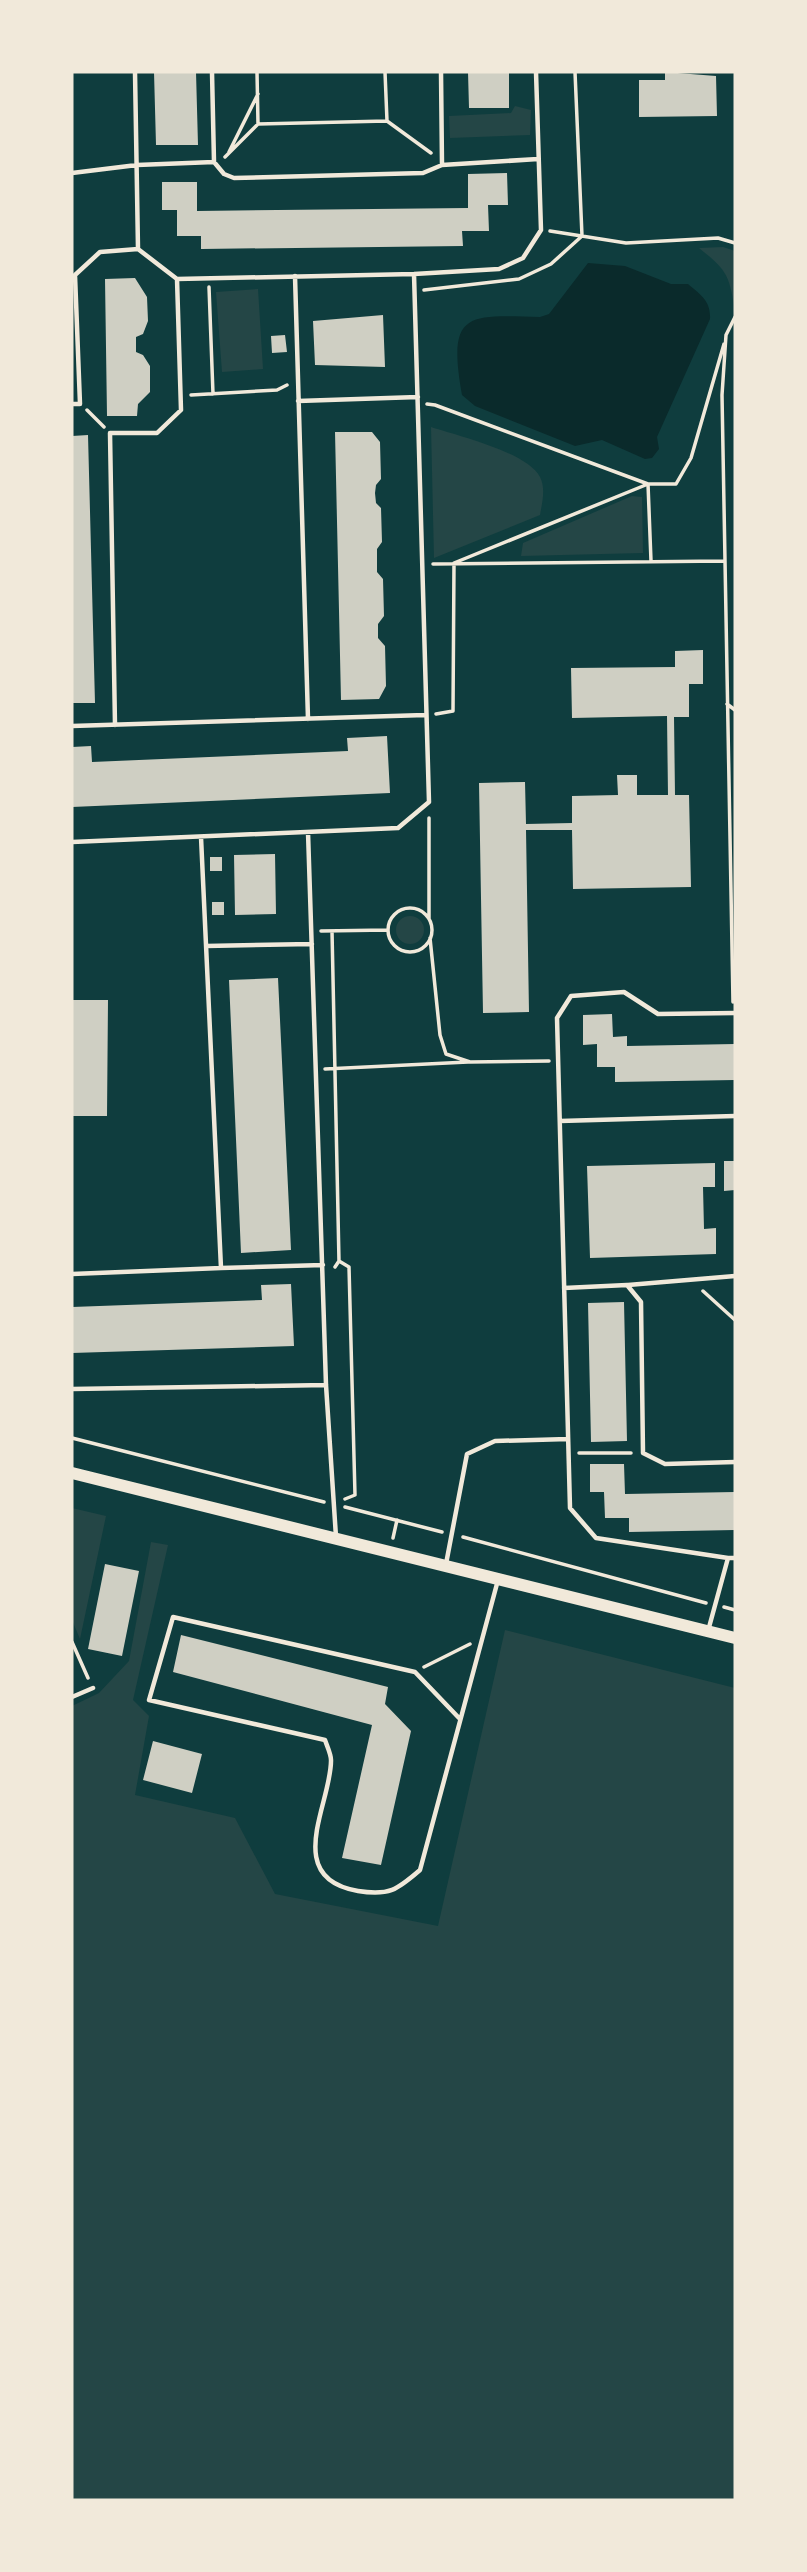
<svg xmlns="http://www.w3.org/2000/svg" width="807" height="2572" viewBox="0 0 807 2572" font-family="'PT Sans Narrow',sans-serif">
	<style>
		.green { fill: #244646 }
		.water { fill: #0a2a2b }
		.building { fill: #cfcfc3 }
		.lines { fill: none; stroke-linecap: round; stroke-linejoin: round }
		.path { stroke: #f1e9da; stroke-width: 3.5 }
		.service { stroke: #f1e9da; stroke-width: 4.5 }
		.tertiary { stroke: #f1e9da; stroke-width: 12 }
	</style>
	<rect width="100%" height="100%" fill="#0f3d3e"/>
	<path class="green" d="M 515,106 L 531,110 L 530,135 L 450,138 L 449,116 L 511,113 Z
		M 723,247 L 735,251 L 734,305 C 729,273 724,268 699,248 Z
		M 258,289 L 263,369 L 222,372 L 216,292 Z
		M 431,427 C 458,436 527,452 540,477 C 546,489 542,503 540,515 L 434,558 Z
		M 632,496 L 642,497 L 643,553 L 521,556 L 523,543 Z
		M396 930a14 14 0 1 1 28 0a14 14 0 1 1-28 0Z
		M 72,1508 L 106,1516 L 80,1639 L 72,1620 Z
		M 151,1542 L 168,1545 L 133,1700 L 149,1716 L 135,1795 L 235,1818 L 275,1894 L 438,1926 L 505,1630 L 735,1688 L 735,2500 L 72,2500 L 72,1706 L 99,1693 L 129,1661 Z"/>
	<path class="water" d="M 588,263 L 625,266 L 671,284 L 688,284 C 701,295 711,301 710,319 L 657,437 L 659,449 L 652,458 L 645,459 L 602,440 L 575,446 L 475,406 L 462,395 C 447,311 467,315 540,317 L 549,314 Z"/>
	<path class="building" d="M 154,72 L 196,72 L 198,145 L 156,145 Z
		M 468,72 L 509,72 L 509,108 L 469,108 Z
		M 665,72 L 716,76 L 717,116 L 639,117 L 639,80 L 665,80 Z
		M 507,173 L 508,205 L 488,205 L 489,231 L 462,231 L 463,246 L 201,249 L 201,236 L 177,236 L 177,210 L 162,210 L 162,182 L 197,182 L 197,211 L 468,208 L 468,174 Z
		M 135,278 L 147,297 L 148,321 L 143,334 L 136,337 L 136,352 L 143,355 L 150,366 L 150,392 L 138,404 L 137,416 L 107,416 L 105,279 Z
		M 383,315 L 385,367 L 315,365 L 313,321 Z
		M 285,335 L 287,352 L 272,353 L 271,336 Z
		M 335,432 L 372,432 L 380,442 L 381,479 L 376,485 L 375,493 L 376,503 L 381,508 L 382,542 L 377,549 L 377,572 L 383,579 L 384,616 L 378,624 L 378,638 L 385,646 L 386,686 L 379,699 L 341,700 Z
		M 88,435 L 95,703 L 72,703 L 72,436 Z
		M 703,650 L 703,684 L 689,684 L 689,717 L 674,717 L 675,795 L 689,795 L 691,887 L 573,889 L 572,830 L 526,830 L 529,1012 L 483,1013 L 479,783 L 525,782 L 526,824 L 572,823 L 572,796 L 618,795 L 617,775 L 637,775 L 637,795 L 668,795 L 667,716 L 572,718 L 571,668 L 675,667 L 675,651 Z
		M 387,736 L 390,793 L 72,807 L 72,747 L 91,746 L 92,762 L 348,751 L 347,738 Z
		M 275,854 L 276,914 L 235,915 L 234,855 Z
		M 210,857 L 222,857 L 222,871 L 210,871 Z
		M 212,902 L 224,902 L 224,915 L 212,915 Z
		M 278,978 L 291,1250 L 241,1253 L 229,980 Z
		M 73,1000 L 108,1000 L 107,1116 L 73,1116 Z
		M 612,1014 L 613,1037 L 627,1036 L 627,1046 L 735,1044 L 735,1080 L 615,1082 L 615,1067 L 597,1067 L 597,1044 L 583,1045 L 583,1015 Z
		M 724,1161 L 735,1161 L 735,1190 L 724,1191 Z
		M 715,1163 L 715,1187 L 703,1187 L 704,1229 L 716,1228 L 716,1254 L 590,1258 L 587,1166 Z
		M 291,1284 L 294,1346 L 72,1353 L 72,1307 L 262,1300 L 261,1285 Z
		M 624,1302 L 627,1441 L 591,1442 L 588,1303 Z
		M 590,1464 L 624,1464 L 625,1494 L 735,1492 L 735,1530 L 629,1532 L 629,1518 L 605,1518 L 604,1492 L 590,1492 Z
		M 105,1564 L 139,1571 L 122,1656 L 88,1649 Z
		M 181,1635 L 388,1687 L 385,1704 L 411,1731 L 381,1865 L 342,1858 L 372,1725 L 173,1672 Z
		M 153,1741 L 202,1754 L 192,1793 L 143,1780 Z"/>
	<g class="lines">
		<path class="path" d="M 257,72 L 258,124
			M 385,72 L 387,121
			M 575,72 L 582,236
			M 229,152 L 258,94
			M 225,157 L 258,124 L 387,121 L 431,153
			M 550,231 L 626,243 L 718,238 L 735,243
			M 209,287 L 213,394
			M 424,290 L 519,279 L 551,264 L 582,236
			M 191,395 L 277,390 L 287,385
			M 427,404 L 435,405 L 648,484 L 651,561
			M 87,410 L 104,427
			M 433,564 L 724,561
			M 727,704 L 735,710
			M 436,714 L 453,711 L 454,563 L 648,484 L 676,484 L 691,458 L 724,344
			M 429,818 L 429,919
			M388 930a22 22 0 1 1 44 0a22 22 0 1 1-44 0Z
			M 321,931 L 388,930
			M 332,931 L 339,1261 L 335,1267
			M 430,938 L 440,1035 L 446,1054 L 470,1062 L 549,1061
			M 733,1002 L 722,395 L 726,335 L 735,317
			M 325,1069 L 468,1062
			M 339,1261 L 349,1267 L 355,1495 L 345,1499
			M 703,1291 L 735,1320
			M 72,1438 L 324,1502
			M 579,1453 L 631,1453
			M 345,1507 L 442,1532
			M 463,1537 L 706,1603
			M 393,1538 L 397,1520
			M 724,1607 L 735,1610
			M 72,1642 L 88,1678
			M 424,1667 L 470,1644"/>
		<path class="service" d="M 135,72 L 138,249 L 177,279 L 414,274 L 499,269 L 523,258 L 541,230 L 536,72
			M 212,72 L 214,162
			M 441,72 L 442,165
			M 72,173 L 137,165 L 214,162 L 224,174 L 234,178 L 423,173 L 442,165 L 538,159
			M 295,276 L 308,719
			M 298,401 L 418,397
			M 72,404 L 80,404 L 75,275 L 100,252 L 138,249
			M 115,725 L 110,433 L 157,433 L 181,410 L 177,279
			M 72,726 L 425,715
			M 308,832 L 326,1385 L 336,1537
			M 72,842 L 398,828 L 429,802 L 414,274
			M 206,946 L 312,944
			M 560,1121 L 735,1116
			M 221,1268 L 323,1265
			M 72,1274 L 221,1268 L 201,837
			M 628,1285 L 735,1276
			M 564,1288 L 627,1285 L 641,1302 L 643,1453 L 665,1464 L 735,1462
			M 72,1389 L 326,1385
			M 728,1558 L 596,1538 L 570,1508 L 557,1018 L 571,996 L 624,992 L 658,1014 L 735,1013
			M 446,1564 L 467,1454 L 495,1441 L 568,1439
			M 708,1631 L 728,1558 L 735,1558
			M 72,1697 L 93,1688
			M 459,1718 L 415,1672 L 173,1617 L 149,1700 L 325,1740 C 327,1746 331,1754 331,1760 C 332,1802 281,1878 358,1891 C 389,1896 397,1890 420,1870 L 498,1580"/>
		<path class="tertiary" d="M 72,1473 L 735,1638"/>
	</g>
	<rect width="807" height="2572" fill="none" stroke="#f1e9da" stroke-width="147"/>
</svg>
